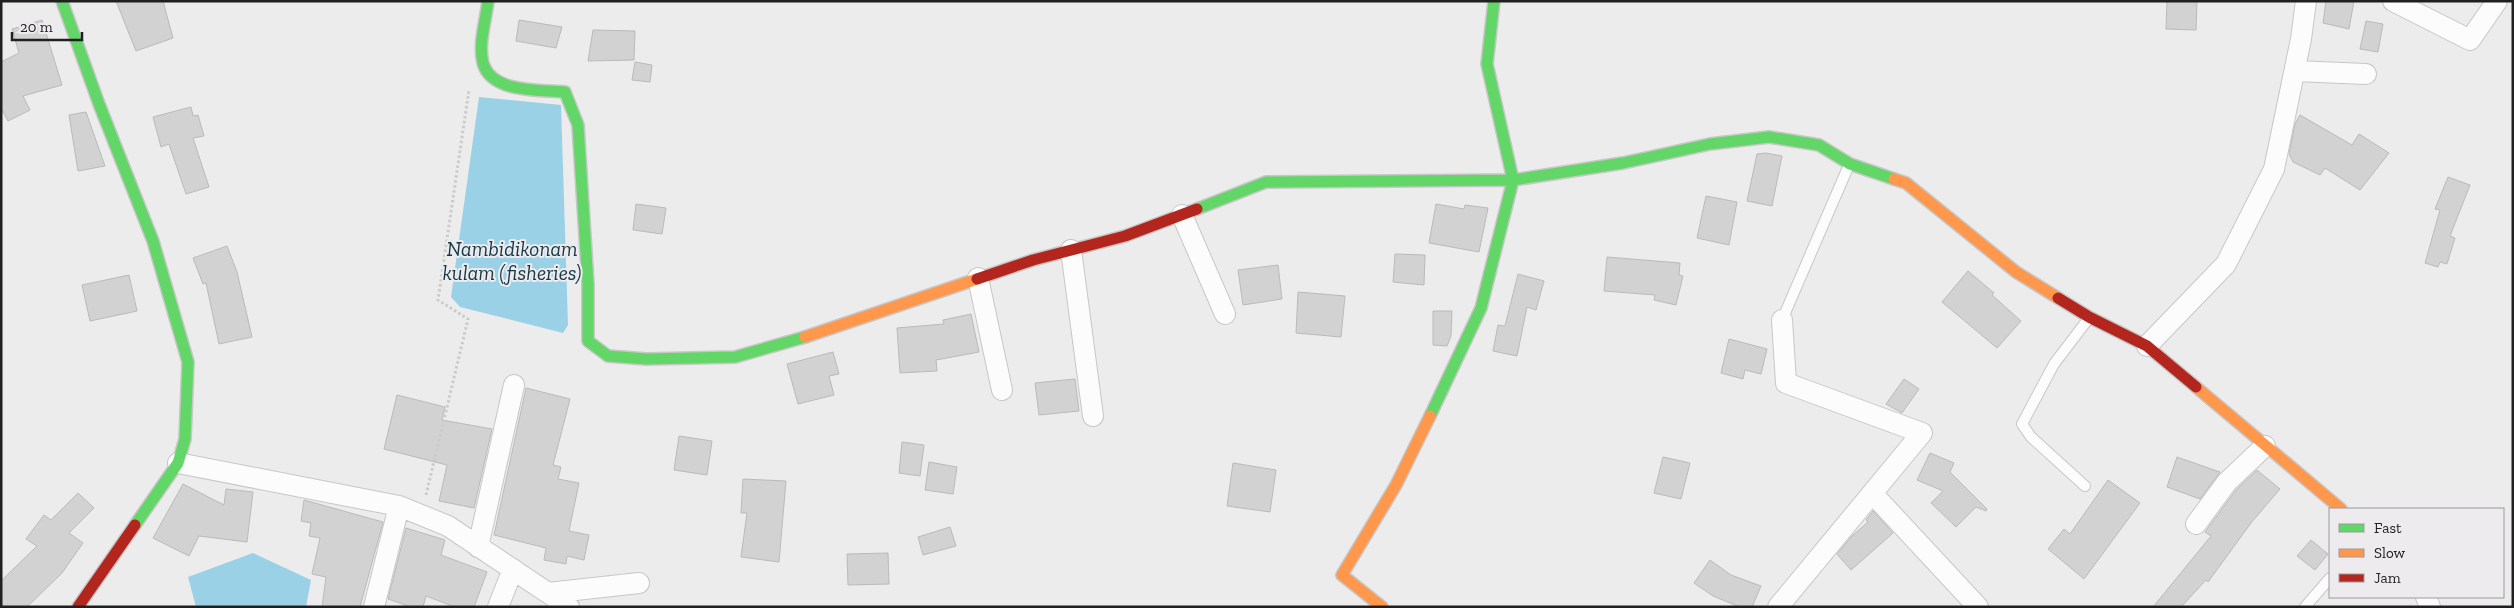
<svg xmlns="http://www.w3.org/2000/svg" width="2514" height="608" viewBox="0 0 2514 608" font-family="'Zilla Slab',serif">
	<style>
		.water { fill: #9ad1e7 }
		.building { fill: #d3d2d2; stroke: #bbbaba }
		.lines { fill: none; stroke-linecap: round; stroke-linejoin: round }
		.lane-casing { stroke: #c7c7c7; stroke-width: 12 }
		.street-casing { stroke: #c7c7c7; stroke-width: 22 }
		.fast-casing { stroke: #c7c7c7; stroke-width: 14 }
		.slow-casing { stroke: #c7c7c7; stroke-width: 14 }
		.jam-casing { stroke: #c7c7c7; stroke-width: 14 }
		.path { stroke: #cbcbcb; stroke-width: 3; stroke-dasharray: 2.5 2.5; stroke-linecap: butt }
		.lane { stroke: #fcfcfc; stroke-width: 10 }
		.street { stroke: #fcfcfc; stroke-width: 20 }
		.fast { stroke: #63d668; stroke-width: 11 }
		.slow { stroke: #ff974d; stroke-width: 11 }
		.jam { stroke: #b3261e; stroke-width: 11 }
		.labels { text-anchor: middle; stroke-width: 4; stroke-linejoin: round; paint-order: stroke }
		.water-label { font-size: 21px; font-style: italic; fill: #143846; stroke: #edebee }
	</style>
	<rect width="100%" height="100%" fill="#edeced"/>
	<path class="water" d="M 479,97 L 561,105 L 568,325 L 563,333 L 460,307 L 451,297 Z
		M 253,553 L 311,580 L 306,607 L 196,607 L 188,577 Z"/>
	<path class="building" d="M 116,1 L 163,1 L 173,38 L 136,51 Z
		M 2167,1 L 2197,1 L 2196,30 L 2166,29 Z
		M 2326,1 L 2354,1 L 2349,29 L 2323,23 Z
		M 42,20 L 62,85 L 23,96 L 30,110 L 8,121 L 1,108 L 1,62 L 19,53 L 12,29 Z
		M 519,20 L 562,27 L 556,48 L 516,41 Z
		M 2366,21 L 2383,24 L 2378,52 L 2360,49 Z
		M 593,30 L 635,31 L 634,60 L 588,61 Z
		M 635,62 L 652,65 L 650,82 L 632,80 Z
		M 191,107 L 193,116 L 198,115 L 204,136 L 193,138 L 209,187 L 186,194 L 169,144 L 161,147 L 153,117 Z
		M 86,112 L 105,166 L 78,171 L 69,115 Z
		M 2300,115 L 2352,145 L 2359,134 L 2389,153 L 2360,190 L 2325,168 L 2320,175 L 2293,162 L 2289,154 L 2295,124 Z
		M 1766,153 L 1782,156 L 1772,206 L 1747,201 L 1757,154 Z
		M 2448,177 L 2470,185 L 2450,236 L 2455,238 L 2447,264 L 2440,262 L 2438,267 L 2425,263 L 2440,210 L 2435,209 Z
		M 1706,196 L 1737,202 L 1729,245 L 1697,238 Z
		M 636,204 L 666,208 L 662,234 L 633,230 Z
		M 1436,204 L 1464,209 L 1465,205 L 1488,208 L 1479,252 L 1429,243 Z
		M 227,246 L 237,272 L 252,337 L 219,344 L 206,283 L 203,284 L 193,258 Z
		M 1395,254 L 1425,255 L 1424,285 L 1393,282 Z
		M 1607,257 L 1680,263 L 1679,275 L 1683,276 L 1676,305 L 1654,300 L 1655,295 L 1604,291 Z
		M 1278,265 L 1282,299 L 1243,305 L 1238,270 Z
		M 1968,271 L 1994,293 L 1992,295 L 2021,321 L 1997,348 L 1942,302 Z
		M 1518,274 L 1544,281 L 1536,310 L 1527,307 L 1517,356 L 1493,351 L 1498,325 L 1505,326 Z
		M 129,275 L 137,311 L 90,321 L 82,285 Z
		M 1298,292 L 1345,296 L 1341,337 L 1296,333 Z
		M 1433,311 L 1452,311 L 1451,336 L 1447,346 L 1433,345 Z
		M 971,314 L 979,352 L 936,360 L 937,371 L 900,373 L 897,328 L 944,324 L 943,320 Z
		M 1729,339 L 1767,349 L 1761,374 L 1745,370 L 1743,379 L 1721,373 Z
		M 833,352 L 839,374 L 829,376 L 834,395 L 798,404 L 787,364 Z
		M 1075,379 L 1079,411 L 1039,415 L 1035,383 Z
		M 1904,379 L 1919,389 L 1902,413 L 1886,404 Z
		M 526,388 L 570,399 L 553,465 L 561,467 L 558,479 L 579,483 L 569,531 L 589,535 L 584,560 L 567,556 L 566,564 L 544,560 L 546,548 L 494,535 Z
		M 397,395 L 445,407 L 442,420 L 492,429 L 474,508 L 439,501 L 447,465 L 384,449 Z
		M 679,436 L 712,441 L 707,475 L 674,470 Z
		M 902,442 L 924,445 L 920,476 L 899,473 Z
		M 1930,453 L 1954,463 L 1950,472 L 1987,509 L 1986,511 L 1976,507 L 1956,527 L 1931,503 L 1943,491 L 1917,480 Z
		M 1663,457 L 1690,463 L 1681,499 L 1654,493 Z
		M 2177,457 L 2220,472 L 2200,499 L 2167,487 Z
		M 929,462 L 957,467 L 953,494 L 925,490 Z
		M 1233,463 L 1276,470 L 1270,512 L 1227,506 Z
		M 2257,470 L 2280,489 L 2251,523 L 2208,582 L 2206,580 L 2181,607 L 2153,607 L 2211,536 L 2205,532 L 2236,490 Z
		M 743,479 L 786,481 L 779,562 L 741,557 L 747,513 L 741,513 Z
		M 2108,480 L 2140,503 L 2084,579 L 2048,549 L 2064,529 L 2070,534 Z
		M 183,484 L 224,505 L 226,489 L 253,492 L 247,542 L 199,536 L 189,556 L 153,538 Z
		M 78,493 L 94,508 L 69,533 L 83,543 L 62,573 L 27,607 L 1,607 L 1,581 L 37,546 L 26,539 L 44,515 L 51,520 Z
		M 304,500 L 383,522 L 360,607 L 322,607 L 326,577 L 312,574 L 320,538 L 309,536 L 311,523 L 301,521 Z
		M 1873,511 L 1893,533 L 1851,570 L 1837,554 L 1852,536 L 1868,522 L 1866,520 Z
		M 950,527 L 956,546 L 923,555 L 918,537 Z
		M 406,528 L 445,540 L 441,555 L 487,572 L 474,607 L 455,607 L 426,596 L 423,607 L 411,607 L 388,599 Z
		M 2311,540 L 2328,554 L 2315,570 L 2297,556 Z
		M 888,553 L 889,584 L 848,585 L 847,554 Z
		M 1710,560 L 1731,575 L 1761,586 L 1752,607 L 1740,607 L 1713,596 L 1694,583 Z"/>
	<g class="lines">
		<defs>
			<path id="lane" d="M 1782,320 L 1849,165
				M 2085,486 L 2031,437 L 2022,424 L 2054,364 L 2089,318
				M 2305,607 L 2330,578"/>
			<path id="street" d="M 2393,1 L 2470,40 L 2497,1
				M 2295,71 L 2366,74
				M 1182,215 L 1225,314
				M 1071,250 L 1093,416
				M 978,278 L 1002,390
				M 2147,346 L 2226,264 L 2274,169 L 2301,39 L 2306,1
				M 178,463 L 399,506 L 448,526 L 569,607
				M 1872,493 L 1978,607
				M 2196,524 L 2227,482 L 2265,446
				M 478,547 L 514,385
				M 548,593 L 639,583
				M 2426,597 L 2430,607
				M 374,607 L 399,506
				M 498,607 L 513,569
				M 1778,607 L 1922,433 L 1786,383 L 1782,320"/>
			<path id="fast" d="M 62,1 L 99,104 L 153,241 L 188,362 L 185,439 L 178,463 L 135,525
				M 488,1 C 486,20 478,44 483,63 C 491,93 540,90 565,92 L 578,125 L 588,284 L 588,341 L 608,356 L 646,359 L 735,357 L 805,337
				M 1197,209 L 1266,182 L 1513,180 L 1487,64 L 1494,1
				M 1430,416 L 1481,308 L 1513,180 L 1623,163 L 1710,144 L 1769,137 L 1819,145 L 1850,164 L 1894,179"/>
			<path id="slow" d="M 1894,179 L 1906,183 L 2016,272 L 2058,298
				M 805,337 L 977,279
				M 2196,387 L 2341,509
				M 1382,607 L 1342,575 L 1396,485 L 1430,416"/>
			<path id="jam" d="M 977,279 L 1033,260 L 1125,236 L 1197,209
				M 2058,298 L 2089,317 L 2147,346 L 2196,387
				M 78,607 L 135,525"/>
		</defs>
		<use href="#lane" class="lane-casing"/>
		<use href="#street" class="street-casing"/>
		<use href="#fast" class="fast-casing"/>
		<use href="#slow" class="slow-casing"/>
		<use href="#jam" class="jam-casing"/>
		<path class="path" d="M 426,495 L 468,319 L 438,300 L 469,90"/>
		<use href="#lane" class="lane"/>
		<use href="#street" class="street"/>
		<use href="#fast" class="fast"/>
		<use href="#slow" class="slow"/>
		<use href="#jam" class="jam"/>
	</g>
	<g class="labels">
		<g class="water-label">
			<text x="512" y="256">Nambidikonam<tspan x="512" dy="24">kulam (fisheries)</tspan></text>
		</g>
	</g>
	<rect width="2514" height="608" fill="none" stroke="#202021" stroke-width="5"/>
	<rect x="2329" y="508" width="175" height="90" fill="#edebee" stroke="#9b9a9c"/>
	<rect x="2339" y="524" width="25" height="8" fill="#63d668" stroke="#9b9a9c"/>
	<text x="2374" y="533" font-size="15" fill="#202021">Fast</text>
	<rect x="2339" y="549" width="25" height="8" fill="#ff974d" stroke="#9b9a9c"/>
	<text x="2374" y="558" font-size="15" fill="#202021">Slow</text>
	<rect x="2339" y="574" width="25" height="8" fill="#b3261e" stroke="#9b9a9c"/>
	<text x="2374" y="583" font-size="15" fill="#202021">Jam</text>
	<path d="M12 32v8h70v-8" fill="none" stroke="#202021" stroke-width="2.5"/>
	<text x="20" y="32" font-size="15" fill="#202021" stroke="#edebee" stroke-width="4" paint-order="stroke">20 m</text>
</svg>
